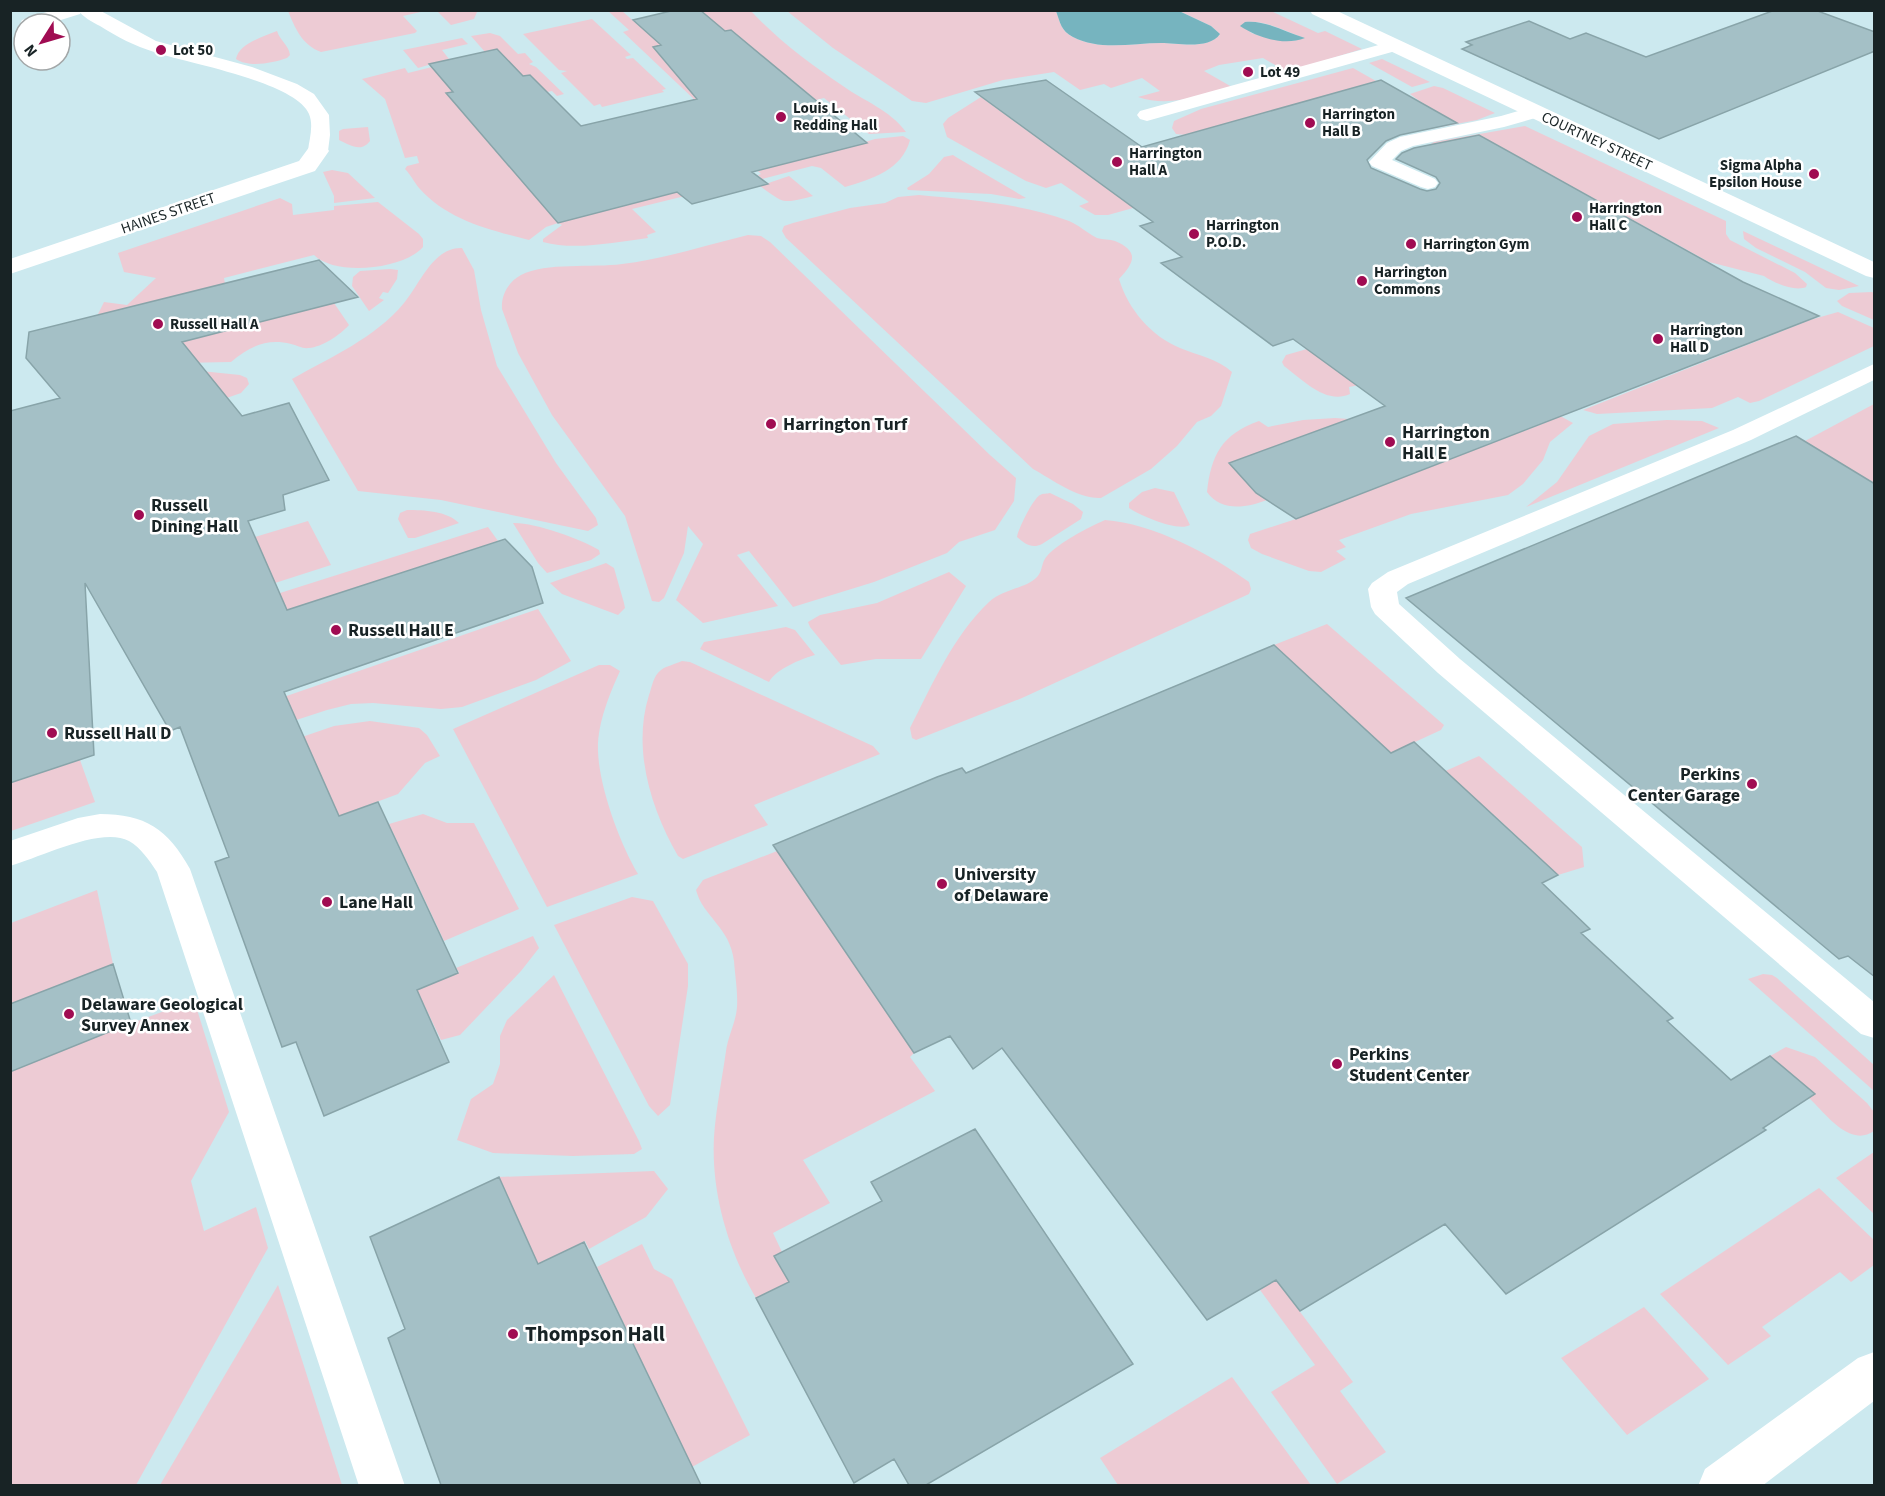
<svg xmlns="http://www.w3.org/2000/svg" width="1885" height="1496" viewBox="0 0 1885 1496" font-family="'Source Sans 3',sans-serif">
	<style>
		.green { fill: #edcbd4; fill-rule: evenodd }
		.water { fill: #76b4bf }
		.building { fill: #a4c0c6; stroke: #88a4a9; stroke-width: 1.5 }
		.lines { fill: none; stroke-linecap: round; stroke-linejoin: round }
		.lane { fill: #fff; fill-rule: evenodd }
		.street { fill: #fff; fill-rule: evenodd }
		.poi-dot { fill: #a00c52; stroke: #fff; stroke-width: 2 }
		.labels { text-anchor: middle; stroke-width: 5; stroke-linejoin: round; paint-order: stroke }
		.far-poi-label { font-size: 15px; font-weight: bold; fill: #182325; stroke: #fff; text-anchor: start }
		.far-street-label { font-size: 15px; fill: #182325; stroke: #fff }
		.poi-label { font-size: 18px; font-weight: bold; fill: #182325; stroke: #fff; text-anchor: start }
		.near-poi-label { font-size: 21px; font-weight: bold; fill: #182325; stroke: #fff; text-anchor: start }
	</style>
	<rect width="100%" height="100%" fill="#cce9ef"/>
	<path class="green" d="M 288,11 L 424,10 L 425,11 L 403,16 L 417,31 L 415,33 L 321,52 C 302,45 295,28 288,11 Z
		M 437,11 L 486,11 L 477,12 L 474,19 L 451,25 Z
		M 608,11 L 622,11 L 661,45 L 717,121 L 623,32 L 629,30 Z
		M 700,11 L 751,11 C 778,40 810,64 843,86 C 864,101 890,110 906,132 L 869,134 L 824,98 L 816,100 L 787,76 L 781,78 L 756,51 L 731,30 L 725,31 Z
		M 787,11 L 1056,11 C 1060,22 1061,31 1073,37 C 1100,51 1132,43 1161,43 C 1178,43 1208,50 1220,34 L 1211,26 L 1179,11 L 1271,11 L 1318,33 L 1325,31 L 1362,49 L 1287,72 L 1263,58 L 1219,65 L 1204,71 L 1232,87 C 1201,95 1170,108 1138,97 L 1160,91 L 1142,78 L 1111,88 L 1104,84 L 1080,90 L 1054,72 L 1003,80 L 926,103 L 912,101 L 833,48 ZM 1245,22 C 1266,20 1285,31 1304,38 C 1287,45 1268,38 1251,33 Z
		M 592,19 L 631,55 L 625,57 L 627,59 L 633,58 L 666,89 L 662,90 L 664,92 L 602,107 L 600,104 L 594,106 L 561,73 L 567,71 L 559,70 L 523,34 Z
		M 277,31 C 280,41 289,45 290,55 L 287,58 C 273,63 249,68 236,59 C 239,43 263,37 277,31 Z
		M 490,33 L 500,36 L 518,54 L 525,53 L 533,62 L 529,64 L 536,67 L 564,94 L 557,96 L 552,91 L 547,92 L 530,75 L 523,76 L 497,49 L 485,52 L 471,36 Z
		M 462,38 L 468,44 L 442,50 L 449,59 L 418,68 L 403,50 Z
		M 1382,59 L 1430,82 L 1412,87 L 1369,63 Z
		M 432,67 L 453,92 L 447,94 L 685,196 L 632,209 L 656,232 L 647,235 L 648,238 C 615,242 575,251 543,242 L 543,239 L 562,225 L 558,223 L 546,227 L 529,240 C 490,230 447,220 419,188 C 414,182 411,175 405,169 L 407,166 L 419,163 L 417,156 L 405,158 L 385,99 L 362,79 L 405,68 L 408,73 Z
		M 1353,68 L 1376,81 L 1186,135 L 1176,134 L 1172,128 L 1174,121 L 1201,109 Z
		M 1434,86 L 1443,88 L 1495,113 L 1477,120 L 1393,136 L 1432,110 L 1410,94 Z
		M 981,97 L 1117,196 L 1138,193 L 1151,203 L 1108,215 L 1095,215 L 1079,206 L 1089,202 L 1061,183 L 1046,188 L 1026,181 L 947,137 L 943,124 L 948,118 Z
		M 1525,126 L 1726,221 L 1726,234 L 1730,240 L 1795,273 L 1807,284 L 1806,287 C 1795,292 1774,283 1764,276 L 1709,262 L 1495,144 L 1462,150 L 1422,150 L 1434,142 Z
		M 368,127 L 370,141 C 361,153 350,145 339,140 L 339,131 L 343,129 Z
		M 903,136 L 910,140 C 902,170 872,179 845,187 L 821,168 L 812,166 L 762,179 L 758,175 L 761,174 L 758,171 L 795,161 L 828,148 L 832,152 L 875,139 Z
		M 953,155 L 956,157 L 1026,198 L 1019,199 L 991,194 L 908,190 L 907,188 L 929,174 L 944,157 Z
		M 332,170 L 348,173 L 375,198 L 334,203 L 334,196 L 323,172 Z
		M 789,176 L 813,196 C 782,204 785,204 760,186 Z
		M 919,195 C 970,200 1020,203 1069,221 C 1079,225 1087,233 1097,238 C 1103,240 1110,239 1115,241 C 1141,252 1133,264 1119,279 C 1128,309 1151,336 1180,348 C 1197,355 1218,359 1232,372 L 1221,406 L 1211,416 L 1197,422 L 1177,446 L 1151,469 L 1101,498 C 1078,499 1053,480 1033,469 L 786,238 L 782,231 L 784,226 L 793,223 L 850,208 L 885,203 L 898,197 Z
		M 280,198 L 292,204 L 293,215 L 334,210 L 334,206 L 378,202 L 419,234 L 423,239 L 423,247 C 404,269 336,277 314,255 L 224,278 L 225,284 L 97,316 L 104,302 L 127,305 L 156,278 L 124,272 L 118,253 Z
		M 1743,231 L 1859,286 L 1839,290 L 1826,288 L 1805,272 L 1756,248 L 1744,239 Z
		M 748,235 L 761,236 L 770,242 L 990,455 L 1016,478 L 1014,501 L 995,530 L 959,542 L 947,553 L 874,582 L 793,607 L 749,551 L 737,555 L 778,606 L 703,623 L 676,600 L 703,544 L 688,526 L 684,553 L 664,598 L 659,602 L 652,601 L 625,516 L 552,415 L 518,353 L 502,309 C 501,295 508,282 521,275 C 546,262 593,268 622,264 C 665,259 706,245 748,235 Z
		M 462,248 L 474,270 L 481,310 L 497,366 L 556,463 L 596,518 L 598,525 L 588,531 L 441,500 L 358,491 L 292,379 C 331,357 375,338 404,303 C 420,284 433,247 462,248 Z
		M 390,269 L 398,270 L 397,279 L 388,293 L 383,292 L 379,298 L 384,300 L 369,311 L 352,286 L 353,277 L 360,271 Z
		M 1872,292 L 1874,293 L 1874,320 L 1842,306 L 1837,301 L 1849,293 Z
		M 334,303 L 349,325 C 340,335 322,347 309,348 C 302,349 297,345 291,344 C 266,338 249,347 231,362 L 179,363 L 123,357 Z
		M 1838,312 L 1874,328 L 1874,346 L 1759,401 L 1750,403 L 1738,397 L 1712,408 L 1597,414 L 1583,410 L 1810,320 Z
		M 1307,349 L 1365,384 L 1349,387 L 1350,394 C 1326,405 1303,380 1284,366 L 1282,362 L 1286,355 Z
		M 201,371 L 240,375 L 247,378 L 249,384 L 241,393 L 218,401 Z
		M 1874,404 L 1874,484 L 1805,441 Z
		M 1542,406 L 1573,423 L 1550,442 L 1543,460 L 1523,484 L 1508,495 L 1411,514 L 1339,540 L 1346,547 L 1336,551 L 1346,559 L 1321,572 L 1309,571 L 1262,554 L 1251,548 L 1248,540 L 1250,534 L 1296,519 L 1547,422 Z
		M 1335,418 L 1349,419 L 1230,463 L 1256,493 L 1267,500 C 1246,508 1221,512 1207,492 C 1211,455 1222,434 1259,421 L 1268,427 L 1303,420 Z
		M 1667,420 L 1702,421 L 1719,428 L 1526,507 L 1557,482 L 1589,436 L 1613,424 Z
		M 1155,488 L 1174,492 L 1190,525 C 1178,532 1141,516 1129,508 L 1129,503 L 1142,492 Z
		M 1050,493 L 1073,504 L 1083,512 L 1081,519 L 1042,544 C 1032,549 1025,544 1017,537 C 1018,529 1033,499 1040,495 C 1043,493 1047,494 1050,493 Z
		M 407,510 C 424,510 447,511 459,523 L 415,538 L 408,538 L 398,519 L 400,513 Z
		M 1105,520 C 1152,523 1212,555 1249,582 L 1251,589 L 1249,594 L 1022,698 L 916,740 L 912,738 L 910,728 C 932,685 953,636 989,602 C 1003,589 1025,589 1037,577 C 1043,571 1041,562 1047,556 C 1058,543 1089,527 1105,520 Z
		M 308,521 L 331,565 L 228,598 L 255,537 Z
		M 513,523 C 533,522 581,539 599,550 L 600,554 L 591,560 L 547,573 L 538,563 Z
		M 488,527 L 498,541 L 241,625 L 233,608 Z
		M 606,563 L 614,568 L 624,603 L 625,608 L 618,615 L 562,594 L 550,583 Z
		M 949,572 L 966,586 L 921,659 L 876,659 L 841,665 L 810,627 L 808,622 L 820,615 L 877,603 Z
		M 538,609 L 571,661 L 536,680 L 462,707 L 441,709 L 373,703 L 351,704 L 327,710 L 195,753 L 185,731 Z
		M 1327,624 L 1444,725 L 1441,730 L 1391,753 L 1274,645 Z
		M 786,627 L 795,630 L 815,655 C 801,659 776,669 769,682 L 700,649 L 704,642 Z
		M 682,661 L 690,662 L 873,746 L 880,754 L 754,805 L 768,825 L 683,859 L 678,856 C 651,809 632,749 649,695 C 652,687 653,676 661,670 C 666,666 676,664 682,661 Z
		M 599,665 L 610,665 L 620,671 C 609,695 597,725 598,751 C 599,787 620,844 638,874 L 547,907 L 453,729 Z
		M 370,721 L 419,728 L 427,735 L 440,756 L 425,763 L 398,794 L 339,816 L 314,761 L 207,799 L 197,773 L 334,726 Z
		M 1479,756 L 1582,847 L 1584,867 L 1558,875 L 1494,815 L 1472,826 L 1423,781 Z
		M 80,760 L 95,802 L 11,831 L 10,783 Z
		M 423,814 L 447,823 L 474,823 L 519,909 L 444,941 L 389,824 Z
		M 777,851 L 914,1053 L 910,1057 L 935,1091 L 803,1160 L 830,1203 L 773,1233 L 782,1252 L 774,1257 L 789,1282 L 756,1298 C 728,1250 711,1193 714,1137 C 716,1108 722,1080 726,1051 C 728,1036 736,1022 737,1007 C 738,993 735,975 734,961 C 730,927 703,917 696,890 L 703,880 Z
		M 97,890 L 113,964 L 11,1004 L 11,923 Z
		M 632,897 L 653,901 L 688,964 L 688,986 L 670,1105 L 658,1116 L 649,1106 L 554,925 Z
		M 533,936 L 539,948 L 521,971 L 460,1035 L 441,1040 L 417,990 L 459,972 L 456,968 Z
		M 1763,974 L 1772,975 L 1777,978 L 1874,1065 L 1874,1091 L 1748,979 Z
		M 554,975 L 639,1141 L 642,1149 L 634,1154 L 573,1156 L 493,1153 L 457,1140 L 471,1099 L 493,1084 L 500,1064 L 500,1036 L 507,1020 Z
		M 194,1000 L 229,1112 L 191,1181 L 204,1231 L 256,1207 L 268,1248 L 136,1485 L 11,1485 L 10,1072 L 65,1048 Z
		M 1786,1047 L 1815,1057 L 1867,1103 L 1874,1112 L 1874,1131 C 1850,1148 1826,1114 1809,1098 L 1815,1094 L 1770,1056 Z
		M 1874,1152 L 1874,1214 L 1836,1178 Z
		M 654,1171 L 668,1189 L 646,1217 L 589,1249 L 585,1241 L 538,1264 L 499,1177 Z
		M 1819,1188 L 1874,1240 L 1874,1265 L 1851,1282 L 1840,1272 L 1762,1327 L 1771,1336 L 1728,1365 L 1660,1294 Z
		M 642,1244 L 654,1269 L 672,1279 L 750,1435 L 692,1467 L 597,1267 Z
		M 1276,1280 L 1353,1382 L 1340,1391 L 1386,1452 L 1337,1484 L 1271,1392 L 1315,1365 L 1260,1290 Z
		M 278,1285 L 342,1485 L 160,1485 Z
		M 1644,1307 L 1709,1379 L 1627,1435 L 1561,1358 Z
		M 1232,1377 L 1311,1485 L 1118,1485 L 1100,1458 Z"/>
	<path class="water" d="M 1056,11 L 1179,11 L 1211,26 L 1220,34 C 1209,50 1178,43 1161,43 C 1132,43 1100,51 1073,37 C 1061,31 1060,22 1056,11 Z
		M 1245,22 C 1266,20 1285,32 1305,38 C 1284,46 1258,38 1240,26 Z"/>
	<path class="building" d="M 675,10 L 700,10 L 725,31 L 731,30 L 867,143 L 752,172 L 768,184 L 692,204 L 677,192 L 558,223 L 446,93 L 453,92 L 429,64 L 497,49 L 523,76 L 530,75 L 581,126 L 697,99 L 653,47 L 661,45 L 633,20 Z
		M 1775,10 L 1815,10 L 1875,32 L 1875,51 L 1659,139 L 1462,49 L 1472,45 L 1466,42 L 1529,21 L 1570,39 L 1586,33 L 1646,57 Z
		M 1046,80 L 1142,147 L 1381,80 L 1457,123 L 1400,135 L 1386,141 L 1367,160 L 1371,168 L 1420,189 L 1427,191 L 1436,189 L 1440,183 L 1436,177 L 1396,159 L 1402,153 L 1414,148 L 1479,135 L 1743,282 L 1819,316 L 1296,519 L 1256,493 L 1229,463 L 1385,406 L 1293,339 L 1273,346 L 1161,263 L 1182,257 L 1140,226 L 1153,222 L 975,92 Z
		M 319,260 L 358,297 L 182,342 L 242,416 L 289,403 L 329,480 L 283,495 L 285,510 L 248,521 L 287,610 L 505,539 L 532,567 L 543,603 L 284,692 L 339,816 L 378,802 L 458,973 L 417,990 L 449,1062 L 324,1116 L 296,1042 L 282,1047 L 215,862 L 229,857 L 180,727 L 170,731 L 85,583 L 94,755 L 10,783 L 10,411 L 60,398 L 26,358 L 29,332 Z
		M 1796,436 L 1875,484 L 1875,977 L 1848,956 L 1839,959 L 1406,598 Z
		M 1274,645 L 1391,753 L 1414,742 L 1558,875 L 1542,883 L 1590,929 L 1581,933 L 1673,1018 L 1667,1021 L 1731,1080 L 1770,1056 L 1815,1094 L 1763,1128 L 1766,1130 L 1506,1294 L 1445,1224 L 1300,1311 L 1276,1280 L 1207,1320 L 1002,1048 L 973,1069 L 950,1036 L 914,1053 L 773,845 L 937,777 L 962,768 L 966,773 Z
		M 113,964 L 131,1023 L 10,1072 L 10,1004 Z
		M 975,1129 L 1133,1364 L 926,1485 L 909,1485 L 894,1459 L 854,1483 L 756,1298 L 789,1282 L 774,1256 L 882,1201 L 871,1182 Z
		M 499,1177 L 538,1264 L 584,1242 L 701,1485 L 441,1485 L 388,1338 L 405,1329 L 370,1237 Z"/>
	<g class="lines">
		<path class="lane" d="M 78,10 L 99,10 L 156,41 L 252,67 L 297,84 L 314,94 L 329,115 L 330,135 L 328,151 L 325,155 L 311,155 L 308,151 C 309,140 314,126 309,114 C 296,82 187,63 154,52 C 135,46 117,37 100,26 C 92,22 83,17 78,10 Z
			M 1393,41 L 1399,42 L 1402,46 L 1399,50 L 1147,121 L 1140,119 L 1137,115 L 1140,111 Z
			M 1535,106 L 1542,108 L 1545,112 L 1542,116 L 1504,127 L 1413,146 L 1401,151 L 1392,160 L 1435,179 L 1438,183 L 1435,187 L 1428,189 L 1421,187 L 1372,166 L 1369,162 L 1387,143 L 1400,137 L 1501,116 Z
			M 1874,364 L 1874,380 L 1751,440 L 1408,584 L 1397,592 L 1399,604 L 1460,659 L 1874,1002 L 1874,1038 L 1861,1034 L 1438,673 L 1375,614 L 1371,607 L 1368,589 L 1372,583 L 1388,572 L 1733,430 Z
			M 100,814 C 145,814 168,829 190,869 L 405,1486 L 359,1486 L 157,872 C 149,860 141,848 129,841 C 101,826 39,858 10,866 L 10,841 L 78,818 Z"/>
		<path class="street" d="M 53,10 L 82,10 L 80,14 L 48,24 L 24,24 L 24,28 L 20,24 L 22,20 Z
			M 1310,10 L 1335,10 L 1874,262 L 1874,278 L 1866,276 L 1312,14 Z
			M 318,145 L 326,146 L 329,151 L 315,171 L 10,274 L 10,259 L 299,161 L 310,146 Z
			M 1874,1352 L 1874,1401 L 1762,1486 L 1698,1486 L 1705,1469 L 1858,1358 Z"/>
	</g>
	<g class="poi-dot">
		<circle cx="161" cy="50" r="6"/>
		<circle cx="1248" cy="72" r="6"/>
		<circle cx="781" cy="117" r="6"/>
		<circle cx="1310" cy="123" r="6"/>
		<circle cx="1117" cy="162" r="6"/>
		<circle cx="1814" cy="174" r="6"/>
		<circle cx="1577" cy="217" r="6"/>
		<circle cx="1194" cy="234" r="6"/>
		<circle cx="1411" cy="244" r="6"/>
		<circle cx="1362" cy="281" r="6"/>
		<circle cx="158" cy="324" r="6"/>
		<circle cx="1658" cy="339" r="6"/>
		<circle cx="771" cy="424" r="6"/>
		<circle cx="1390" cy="442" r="6"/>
		<circle cx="139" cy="515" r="6"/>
		<circle cx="336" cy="630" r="6"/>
		<circle cx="52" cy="733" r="6"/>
		<circle cx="1752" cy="784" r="6"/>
		<circle cx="942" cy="884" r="6"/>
		<circle cx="327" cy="902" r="6"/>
		<circle cx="69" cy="1014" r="6"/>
		<circle cx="1337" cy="1064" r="6"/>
		<circle cx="513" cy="1334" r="6"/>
	</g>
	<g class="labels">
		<g class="far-poi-label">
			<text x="173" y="55">Lot 50</text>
			<text x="1260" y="77">Lot 49</text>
			<text x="793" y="113">Louis L.<tspan x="793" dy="17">Redding Hall</tspan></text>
			<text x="1322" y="119">Harrington<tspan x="1322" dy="17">Hall B</tspan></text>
			<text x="1129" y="158">Harrington<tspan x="1129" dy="17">Hall A</tspan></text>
			<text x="1802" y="170" text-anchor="end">Sigma Alpha<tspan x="1802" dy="17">Epsilon House</tspan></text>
			<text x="1589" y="213">Harrington<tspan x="1589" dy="17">Hall C</tspan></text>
			<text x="1206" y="230">Harrington<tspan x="1206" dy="17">P.O.D.</tspan></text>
			<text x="1423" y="249">Harrington Gym</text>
			<text x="1374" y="277">Harrington<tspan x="1374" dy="17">Commons</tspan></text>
			<text x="170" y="329">Russell Hall A</text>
			<text x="1670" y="335">Harrington<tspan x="1670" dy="17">Hall D</tspan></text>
		</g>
		<g class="far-street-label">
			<text transform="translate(1597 141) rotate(25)" y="5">COURTNEY STREET</text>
			<text transform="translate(168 213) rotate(-19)" y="5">HAINES STREET</text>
		</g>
		<g class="poi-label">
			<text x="783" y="430">Harrington Turf</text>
			<text x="1402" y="438">Harrington<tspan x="1402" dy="21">Hall E</tspan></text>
			<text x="151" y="511">Russell<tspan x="151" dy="21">Dining Hall</tspan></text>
			<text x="348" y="636">Russell Hall E</text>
			<text x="64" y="739">Russell Hall D</text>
			<text x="1740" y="780" text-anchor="end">Perkins<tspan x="1740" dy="21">Center Garage</tspan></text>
			<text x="954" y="880">University<tspan x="954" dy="21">of Delaware</tspan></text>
			<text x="339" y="908">Lane Hall</text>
			<text x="81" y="1010">Delaware Geological<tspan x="81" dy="21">Survey Annex</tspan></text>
			<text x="1349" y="1060">Perkins<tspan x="1349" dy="21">Student Center</tspan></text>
		</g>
		<g class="near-poi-label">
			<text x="525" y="1341">Thompson Hall</text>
		</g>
	</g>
	<rect width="1885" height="1496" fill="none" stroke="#182325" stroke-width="24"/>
	<g transform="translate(42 42) rotate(233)"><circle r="28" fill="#ffffff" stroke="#a3a7a8" stroke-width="1.5"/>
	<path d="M0-4.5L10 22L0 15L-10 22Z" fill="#a00c52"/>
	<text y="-9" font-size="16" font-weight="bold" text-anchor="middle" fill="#182325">N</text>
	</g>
</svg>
